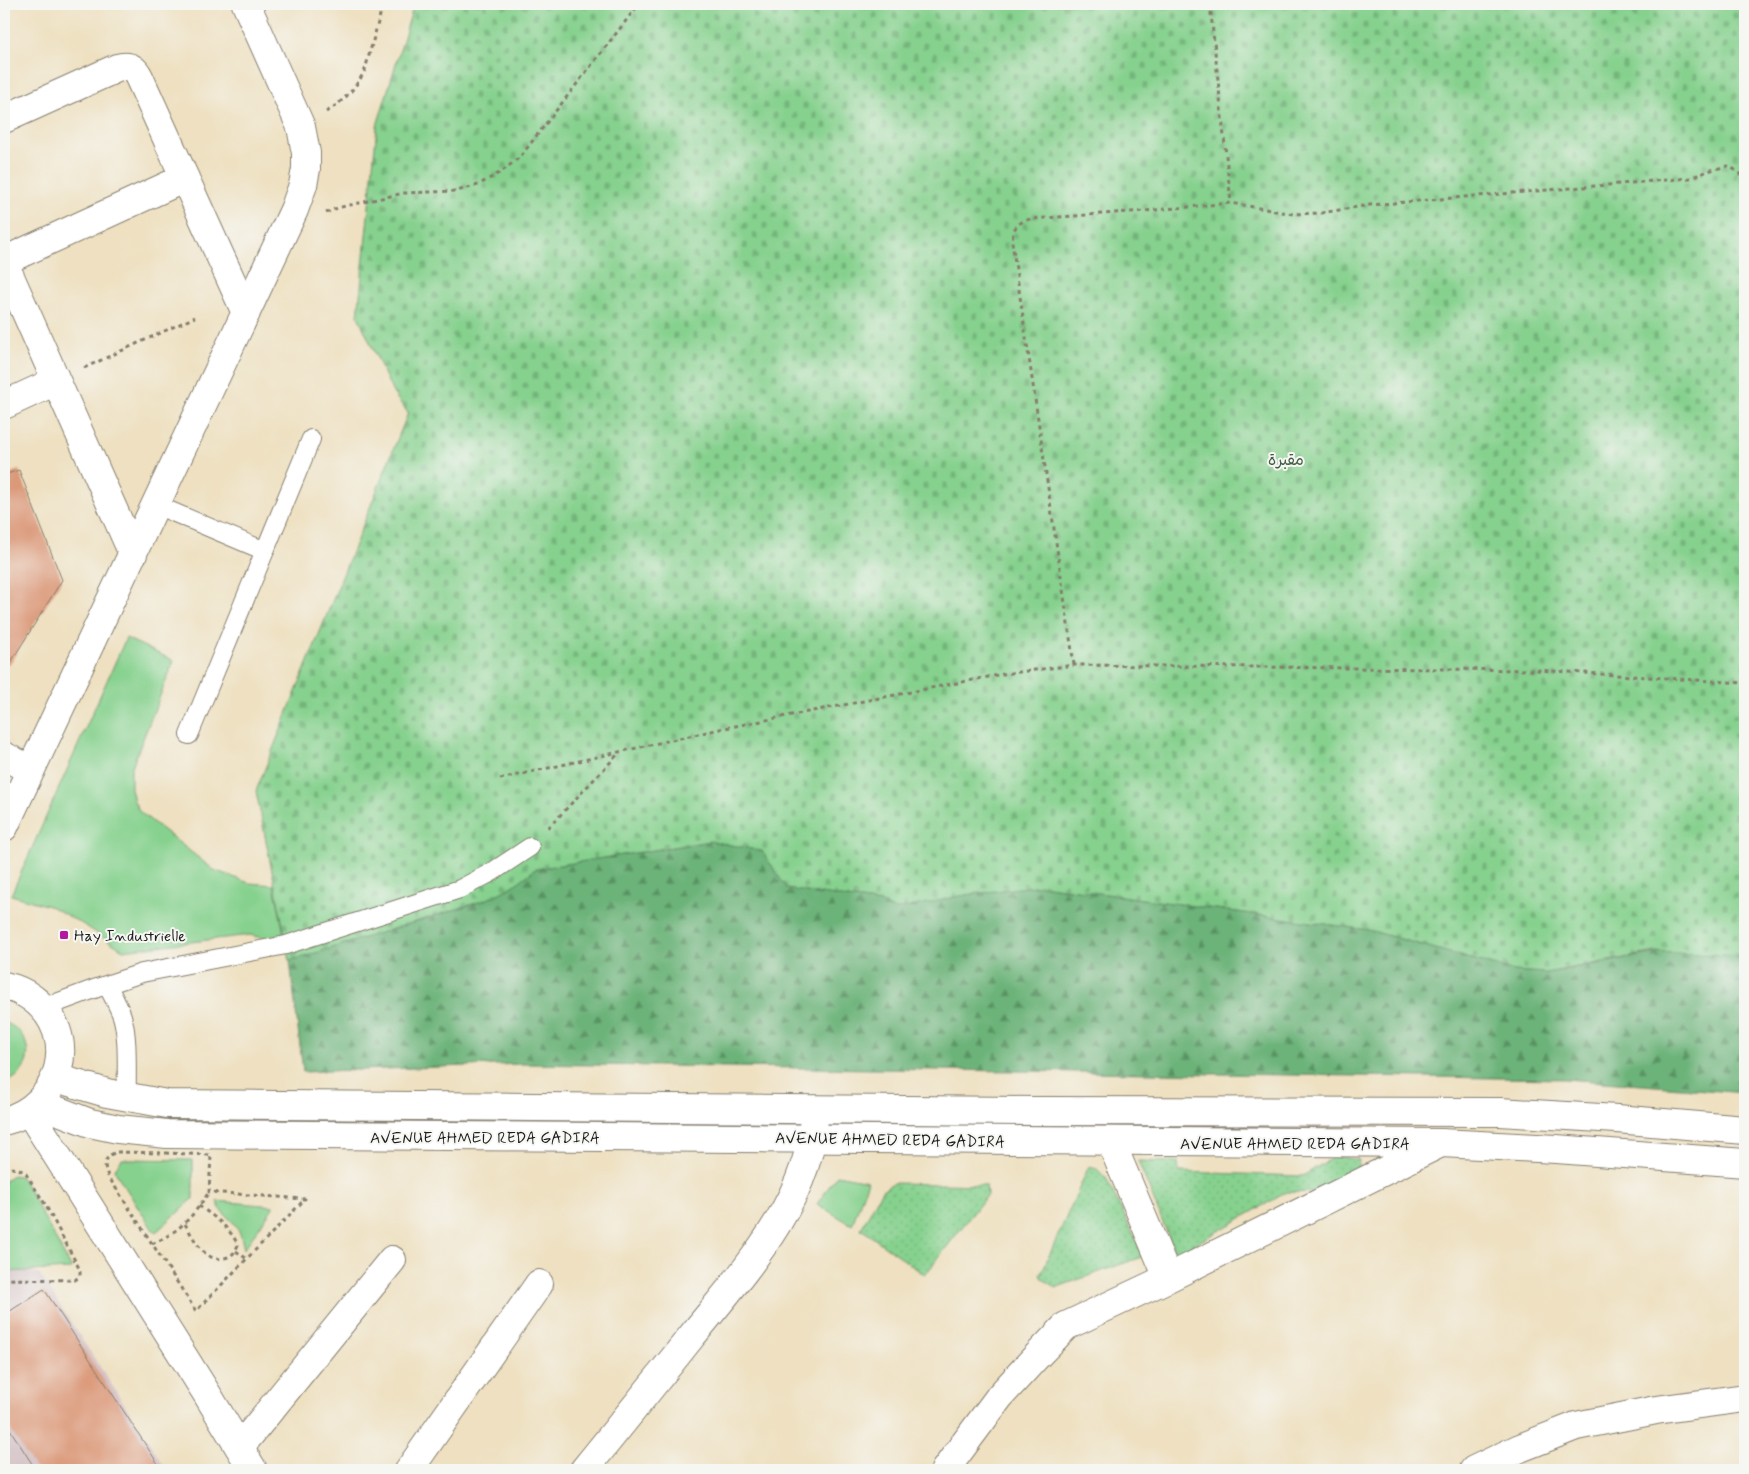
<svg xmlns="http://www.w3.org/2000/svg" width="1749" height="1474" viewBox="0 0 1749 1474" font-family="Mynerve,'Playpen Sans Arabic',sans-serif">
	<style>
		.industrial { fill: #d2bec3 }
		.grass { fill: #86d18e; stroke: #517655 }
		.forest { fill: url(#forest-firs); stroke: #44684a }
		.cemetery { fill: url(#cemetery-stones); stroke: #517655 }
		.garden { fill: url(#garden-dots); stroke: #517655 }
		.building { fill: #db9979 }
		.lines { fill: none; stroke-linecap: round; stroke-linejoin: round }
		.service-casing { stroke: #857e6e; stroke-width: 20 }
		.minor-casing { stroke: #857e6e; stroke-width: 30 }
		.tertiary-casing { stroke: #857e6e; stroke-width: 30 }
		.secondary-casing { stroke: #857e6e; stroke-width: 30 }
		.path { stroke: #857e6e; stroke-width: 3; stroke-dasharray: 4 4; stroke-linecap: butt }
		.service { stroke: #fff; stroke-width: 18 }
		.minor { stroke: #fff; stroke-width: 28 }
		.tertiary { stroke: #fff; stroke-width: 28 }
		.secondary { stroke: #fff; stroke-width: 28 }
		.poi-dot { fill: #b5179e; stroke: #f6f6f2; stroke-width: 2 }
		.labels { text-anchor: middle; stroke-width: 4; stroke-linejoin: round; paint-order: stroke }
		.park-label { font-size: 16px; fill: #415b44; stroke: #f6f6f2 }
		.poi-label { font-size: 16px; fill: #1c1c1c; stroke: #f6f6f2; text-anchor: start }
		.street-label { font-size: 16px; fill: #1c1c1c; stroke: #f6f6f2 }
	</style>
	<defs>
		<pattern id="forest-firs" width="22" height="20" patternUnits="userSpaceOnUse" patternTransform="scale(1.25)"><rect width="22" height="20" fill="#6cb379"/><path d="M5 1l3.5 6h-7zM16 11l3.5 6h-7z" fill="#589162"/></pattern>
		<pattern id="cemetery-stones" width="16" height="16" patternUnits="userSpaceOnUse" patternTransform="scale(1.25)"><rect width="16" height="16" fill="#86d18e"/><path d="M2 7V4a2 2 0 0 1 4 0v3zM10 15v-3a2 2 0 0 1 4 0v3z" fill="#73b37a"/></pattern>
		<pattern id="garden-dots" width="8" height="8" patternUnits="userSpaceOnUse" patternTransform="scale(1.25)"><rect width="8" height="8" fill="#86d18e"/><path d="M2 2h.1M6 6h.1" fill="none" stroke="#73b37a" stroke-width="1.8" stroke-linecap="round"/></pattern>
	</defs>
	<rect width="100%" height="100%" fill="#f6f6f2"/>
	<filter id="ink" filterUnits="userSpaceOnUse"><feTurbulence type="fractalNoise" baseFrequency=".02" numOctaves="2"/><feDisplacementMap in="SourceGraphic" scale="10" xChannelSelector="R" yChannelSelector="G"/><feConvolveMatrix kernelMatrix="1 2 1 2 8 2 1 2 1" color-interpolation-filters="sRGB"/></filter>
	<filter id="wash" filterUnits="userSpaceOnUse"><feTurbulence type="fractalNoise" baseFrequency=".0096" numOctaves="4" result="noise"/><feDisplacementMap in="SourceGraphic" scale="20" xChannelSelector="R" yChannelSelector="G"/><feGaussianBlur stdDeviation="1.12" result="paint"/><feColorMatrix in="noise" values="0 0 0 0 0 0 0 0 0 0 0 0 0 0 0 0 0 1.4 0 .05"/><feComposite in="paint" operator="in"/></filter>
	<g filter="url(#wash)">
		<rect width="100%" height="100%" fill="#eee0c0"/>
		<path class="industrial" d="M 4,1261 L 40,1275 L 167,1470 L 4,1470 Z"/>
		<path class="grass" d="M 126,638 L 174,661 L 131,769 L 131,789 L 134,801 L 140,812 L 214,870 L 249,883 L 274,885 L 284,934 L 269,940 L 250,935 L 123,950 L 84,925 L 52,907 L 11,895 Z
			M 4,1022 C 35,1033 36,1073 4,1083 Z
			M 122,1159 L 193,1160 L 193,1199 L 155,1233 L 114,1170 Z
			M 13,1175 L 19,1176 L 24,1181 L 72,1269 L 4,1272 L 4,1183 L 5,1180 Z
			M 837,1175 L 868,1181 L 852,1225 L 817,1204 Z
			M 217,1201 L 274,1206 L 244,1249 C 242,1241 241,1233 236,1226 C 228,1215 222,1216 217,1201 Z"/>
		<path class="forest" d="M 710,841 L 762,851 L 788,889 L 882,903 L 895,909 L 965,895 L 1041,885 L 1369,930 L 1514,971 L 1546,973 L 1662,952 L 1745,956 L 1745,1093 L 1565,1079 L 523,1064 L 303,1072 L 290,961 L 482,901 C 502,893 519,883 535,869 Z"/>
		<path class="cemetery" d="M 414,4 L 1745,4 L 1745,956 L 1655,952 L 1546,973 L 1514,971 L 1369,930 L 1041,885 L 965,895 L 895,910 L 882,903 L 787,889 L 762,851 L 710,841 L 535,869 C 519,883 502,893 482,901 L 290,961 L 256,791 L 408,413 L 393,393 L 358,316 L 377,126 Z"/>
		<path class="garden" d="M 1335,1156 L 1359,1160 L 1357,1174 L 1323,1193 L 1287,1192 L 1176,1255 L 1138,1161 L 1178,1162 L 1179,1172 L 1303,1176 Z
			M 1089,1166 L 1096,1168 L 1106,1178 L 1144,1256 L 1055,1288 L 1040,1276 Z
			M 893,1183 L 986,1185 L 987,1195 L 925,1275 L 861,1229 L 882,1190 Z"/>
		<g id="blocks">
			<path class="building" d="M 19,470 L 62,580 L 9,665 L 4,662 L 4,475 Z
				M 44,1289 L 162,1470 L 36,1470 L 4,1420 L 4,1315 Z"/>
		</g>
	</g>
	<g filter="url(#ink)">
		<use href="#blocks" fill-opacity="0" stroke="#857e6e" stroke-width="1"/>
		<g class="lines">
			<defs>
				<path id="service" d="M 156,505 L 265,551
					M 189,735 L 311,439
					M 107,985 C 112,995 118,1005 122,1016 C 129,1039 126,1073 127,1098
					M 43,1008 L 97,988 L 142,973 L 286,945 L 460,889 L 492,872 L 530,847"/>
				<path id="minor" d="M 4,119 L 117,68 C 128,65 134,67 139,77 L 246,313
					M 4,261 L 185,178
					M 4,263 L 133,554
					M 4,405 L 56,381
					M 4,756 L 31,770
					M 4,827 L 294,210 L 303,185 L 306,169 L 306,153 L 301,127 L 246,4
					M 1111,1142 L 1168,1278
					M 240,1447 L 392,1260
					M 409,1470 L 539,1284
					M 584,1470 C 620,1426 655,1382 691,1337 C 741,1275 811,1200 814,1116
					M 945,1470 L 1000,1396 L 1034,1359 L 1066,1326 L 1168,1278 L 1441,1143
					M 1474,1470 L 1520,1448 L 1576,1426 L 1656,1410 L 1745,1398"/>
				<path id="tertiary" d="M 29,1111 L 207,1394 L 253,1470"/>
				<path id="secondary" d="M 4,986 C 14,988 24,992 32,998 C 82,1035 61,1107 4,1121
					M 56,1078 L 107,1093 L 167,1104 L 1037,1111 L 1500,1112 L 1617,1119 L 1745,1130
					M 38,1103 L 90,1123 L 118,1129 L 167,1134 L 1441,1143 L 1556,1149 L 1745,1163"/>
			</defs>
			<use href="#service" class="service-casing"/>
			<use href="#minor" class="minor-casing"/>
			<use href="#tertiary" class="tertiary-casing"/>
			<use href="#secondary" class="secondary-casing"/>
			<path class="path" d="M 1210,4 L 1231,203
				M 326,112 C 344,101 356,88 365,70 L 383,4
				M 326,213 L 337,208 L 404,193 L 457,191 L 478,185 L 501,172 L 520,157 L 639,4
				M 84,368 L 195,317
				M 1074,665 L 1012,242 C 1013,227 1017,222 1031,219 L 1144,211 L 1231,203 L 1293,214 L 1321,213 L 1370,205 L 1690,178 L 1711,170 L 1728,166 L 1739,172 L 1745,189 L 1745,209
				M 500,779 L 720,729 L 1003,674 L 1074,665 L 1535,670 L 1745,683
				M 548,828 L 619,753
				M 117,1152 L 166,1153 L 211,1155 L 209,1192 L 305,1199 L 196,1311 L 108,1176 C 103,1165 104,1156 117,1152 Z
				M 4,1172 L 12,1168 L 19,1169 L 26,1174 L 45,1204 L 80,1270 L 80,1276 L 75,1280 L 4,1279
				M 185,1224 C 194,1238 204,1263 224,1258 C 232,1257 235,1252 238,1245 C 230,1228 215,1217 199,1206
				M 152,1244 C 181,1230 191,1219 209,1192
				M 236,1251 L 247,1259"/>
			<use href="#service" class="service"/>
			<use href="#minor" class="minor"/>
			<use href="#tertiary" class="tertiary"/>
			<use href="#secondary" class="secondary"/>
		</g>
	</g>
	<rect class="poi-dot" x="59" y="930" width="10" height="10" rx="2.5"/>
	<g class="labels">
		<g class="park-label">
			<text x="1286" y="465">مقبرة</text>
		</g>
		<g class="poi-label">
			<text x="74" y="941">Hay Industrielle</text>
		</g>
		<g class="street-label">
			<text x="485" y="1143">AVENUE AHMED REDA GADIRA</text>
			<text transform="translate(890 1139) rotate(1)" y="6">AVENUE AHMED REDA GADIRA</text>
			<text x="1295" y="1149">AVENUE AHMED REDA GADIRA</text>
		</g>
	</g>
	<rect width="1749" height="1474" fill="none" stroke="#f6f6f2" stroke-width="20"/>
</svg>
